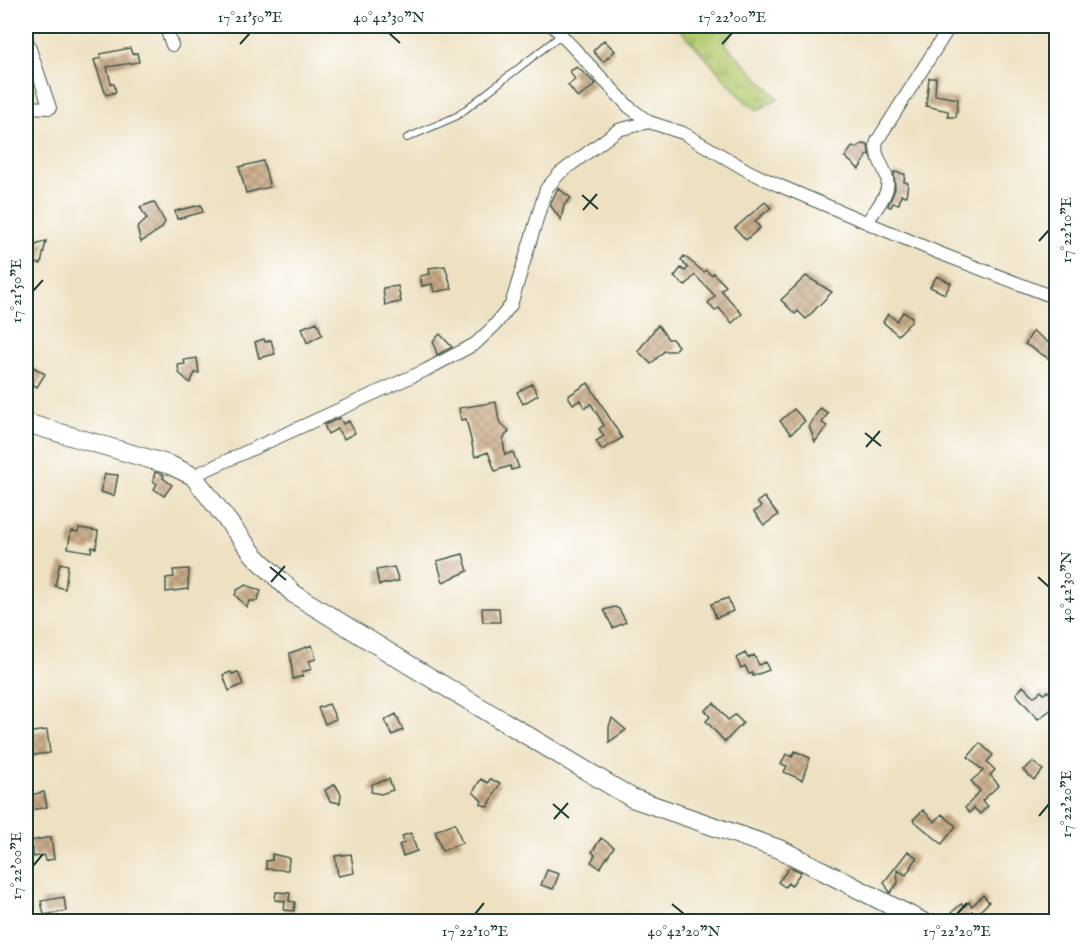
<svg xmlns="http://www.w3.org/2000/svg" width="1082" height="947" viewBox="0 0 1082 947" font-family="'IM FELL English',serif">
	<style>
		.grass { fill: url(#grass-tufts); stroke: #698452; stroke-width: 1.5 }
		.building { fill: url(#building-cross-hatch) }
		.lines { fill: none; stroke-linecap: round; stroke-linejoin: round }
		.lane-casing { stroke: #3e5649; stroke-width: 8 }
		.street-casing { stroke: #3e5649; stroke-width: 14 }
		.secondary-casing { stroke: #3e5649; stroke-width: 20 }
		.lane { stroke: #fff; stroke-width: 6 }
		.street { stroke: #fff; stroke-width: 12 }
		.secondary { stroke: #fff; stroke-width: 18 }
		.ticks { fill: none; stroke: #1f3d34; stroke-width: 2 }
		.neatline { fill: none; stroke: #1f3d34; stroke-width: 2 }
		.ticks-label { font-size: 15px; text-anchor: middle; fill: #1f3d34 }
	</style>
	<defs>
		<pattern id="grass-tufts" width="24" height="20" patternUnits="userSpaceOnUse" patternTransform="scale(1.5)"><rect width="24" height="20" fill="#b3ca6f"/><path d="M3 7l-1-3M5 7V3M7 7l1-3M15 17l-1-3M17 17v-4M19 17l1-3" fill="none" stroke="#91a55c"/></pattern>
		<pattern id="building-cross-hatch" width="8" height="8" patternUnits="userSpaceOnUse" patternTransform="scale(1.5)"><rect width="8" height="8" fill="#c9aa86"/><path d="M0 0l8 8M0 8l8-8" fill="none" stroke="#a38c6e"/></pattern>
	</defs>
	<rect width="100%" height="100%" fill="#fff"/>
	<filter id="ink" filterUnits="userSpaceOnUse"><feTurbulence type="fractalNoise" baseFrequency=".0167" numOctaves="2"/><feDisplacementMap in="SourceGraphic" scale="12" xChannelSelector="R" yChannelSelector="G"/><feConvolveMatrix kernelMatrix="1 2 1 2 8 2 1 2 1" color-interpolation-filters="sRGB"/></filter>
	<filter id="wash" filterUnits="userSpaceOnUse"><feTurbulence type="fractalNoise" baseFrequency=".008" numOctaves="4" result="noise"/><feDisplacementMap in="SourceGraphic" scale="24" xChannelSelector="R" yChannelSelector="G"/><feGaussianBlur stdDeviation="1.35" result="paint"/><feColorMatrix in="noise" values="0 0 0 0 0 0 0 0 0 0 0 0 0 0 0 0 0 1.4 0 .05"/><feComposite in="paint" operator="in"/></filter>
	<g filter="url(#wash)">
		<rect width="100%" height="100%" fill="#eee1c2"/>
		<path class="grass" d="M 677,26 L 738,26 L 725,44 L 778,98 L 758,110 L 744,100 Z"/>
		<g id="blocks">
			<path class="building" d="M 604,40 L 615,51 L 603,62 L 593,51 Z
				M 130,48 L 132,54 L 137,53 L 139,62 L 107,67 L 111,84 L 114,84 L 116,92 L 106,95 L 94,60 L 101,58 L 100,54 Z
				M 577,67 L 596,84 L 578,98 L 568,85 L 575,80 L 570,71 Z
				M 929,78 L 936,78 L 935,95 L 958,99 L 956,117 L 948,117 L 948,111 L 926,106 Z
				M 862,144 L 868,145 L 869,153 L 859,169 L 845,157 L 852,147 L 857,148 Z
				M 263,161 L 270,187 L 246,193 L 239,167 Z
				M 894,172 L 905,174 L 904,182 L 908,183 L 906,196 L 901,195 L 899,204 L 893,203 L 891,207 L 888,206 L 895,189 Z
				M 558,188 L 571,198 L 564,205 L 561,220 L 550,205 Z
				M 154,202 L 165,222 L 162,228 L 141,242 L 137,228 L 147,219 L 140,207 Z
				M 765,202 L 771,208 L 755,221 L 760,228 L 746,240 L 735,228 Z
				M 201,205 L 203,212 L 177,219 L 175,211 Z
				M 46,241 L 41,264 L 27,262 L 30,252 L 36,245 Z
				M 684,256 L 704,272 L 706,270 L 711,275 L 713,273 L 726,286 L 721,290 L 742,314 L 732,323 L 719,308 L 715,311 L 708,303 L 715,296 L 695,275 L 685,286 L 674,277 L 681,268 L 685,271 L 688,268 L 681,260 Z
				M 445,266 L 452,289 L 434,292 L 432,284 L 422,286 L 420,276 L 430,274 L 429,268 Z
				M 806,276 L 832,292 L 806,319 L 798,311 L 795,314 L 781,300 Z
				M 937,276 L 951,283 L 945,294 L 930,287 Z
				M 398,286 L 401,302 L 385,305 L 383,288 Z
				M 903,312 L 912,317 L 911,322 L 898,335 L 883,322 L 888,314 L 897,321 Z
				M 317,322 L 322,335 L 307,343 L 302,328 Z
				M 658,325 L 668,339 L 672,339 L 678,346 L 674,351 L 664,351 L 651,364 L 638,351 Z
				M 1033,331 L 1052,345 L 1050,349 L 1055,352 L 1051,360 L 1025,344 Z
				M 440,334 L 452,347 L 437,355 L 433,341 Z
				M 264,339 L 265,342 L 271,340 L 275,354 L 259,358 L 255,342 Z
				M 197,358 L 199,373 L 195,373 L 190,383 L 179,373 L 178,365 L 185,364 L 184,360 Z
				M 30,365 L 45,374 L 37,387 L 33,385 L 26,398 L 26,370 Z
				M 588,383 L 622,438 L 602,450 L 596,441 L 604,436 L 599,429 L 604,425 L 591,404 L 585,408 L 581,400 L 573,404 L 568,396 Z
				M 532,384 L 538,395 L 523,404 L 517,392 Z
				M 496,402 L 499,421 L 509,431 L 503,439 L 505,455 L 513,452 L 519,468 L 511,470 L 510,466 L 495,471 L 488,452 L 475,457 L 466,419 L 461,420 L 459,408 Z
				M 820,408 L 828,413 L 822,423 L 827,426 L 815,442 L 809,426 Z
				M 794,409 L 805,421 L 791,434 L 780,421 Z
				M 340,418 L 343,424 L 349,421 L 355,433 L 344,439 L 337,429 L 328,434 L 324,425 Z
				M 155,472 L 164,475 L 163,478 L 172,485 L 164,496 L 154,489 L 157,484 L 153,481 Z
				M 105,474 L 118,475 L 114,496 L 100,492 Z
				M 764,497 L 778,515 L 764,525 L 754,512 L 761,507 L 757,502 Z
				M 79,528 L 98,531 L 96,548 L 92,547 L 91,552 L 68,548 L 71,531 L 78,532 Z
				M 463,554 L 468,571 L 443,582 L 437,561 Z
				M 60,563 L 68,565 L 65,589 L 55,586 Z
				M 394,567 L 399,581 L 379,585 L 376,570 Z
				M 189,569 L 188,589 L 166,592 L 166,578 L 174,577 L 173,570 Z
				M 246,585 L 261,591 L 257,601 L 249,601 L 247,607 L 235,595 L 237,590 Z
				M 728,598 L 733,611 L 716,618 L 711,604 Z
				M 615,607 L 619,609 L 626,622 L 613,628 L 604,610 Z
				M 482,608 L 499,608 L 500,622 L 483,622 Z
				M 312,645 L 316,659 L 309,661 L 312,669 L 302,672 L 303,676 L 293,679 L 290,653 Z
				M 745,653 L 748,658 L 754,655 L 759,665 L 765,662 L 769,670 L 753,676 L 752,673 L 749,674 L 745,666 L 741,668 L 736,658 Z
				M 231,672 L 232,674 L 238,672 L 243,684 L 229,691 L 223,675 Z
				M 1023,686 L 1034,697 L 1041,691 L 1044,694 L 1048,691 L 1056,700 L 1050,707 L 1052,709 L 1038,719 L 1016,694 Z
				M 714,703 L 728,720 L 735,715 L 743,723 L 725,742 L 706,721 L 710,717 L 705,710 Z
				M 329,704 L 336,719 L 325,724 L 318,708 Z
				M 396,714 L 403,730 L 392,735 L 385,720 Z
				M 612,718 L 626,730 L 609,742 L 609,727 Z
				M 47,730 L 50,753 L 26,756 L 26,733 Z
				M 980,743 L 993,755 L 987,762 L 995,770 L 990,775 L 999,785 L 982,801 L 988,806 L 980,814 L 974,808 L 969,813 L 965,808 L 980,791 L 971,781 L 983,771 L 968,757 Z
				M 795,751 L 810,758 L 802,780 L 784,772 L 787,766 L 781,764 L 786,754 L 792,757 Z
				M 1033,762 L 1043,770 L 1034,780 L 1023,770 Z
				M 389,779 L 393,790 L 381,794 L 371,792 L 372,784 Z
				M 481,779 L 488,783 L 490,779 L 500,783 L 488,807 L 481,804 L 482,801 L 473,792 Z
				M 335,784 L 341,794 L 340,803 L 330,801 L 325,790 Z
				M 44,792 L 47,807 L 26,811 L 26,796 Z
				M 923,810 L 935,822 L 942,814 L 956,826 L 942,844 L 913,820 Z
				M 455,823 L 462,843 L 442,851 L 435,831 Z
				M 411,833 L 417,851 L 403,856 L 399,845 L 404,843 L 402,836 Z
				M 51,837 L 54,859 L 45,861 L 44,855 L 34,857 L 30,841 Z
				M 601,838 L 614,847 L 600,868 L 591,862 L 595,855 L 592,852 Z
				M 908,851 L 917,858 L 906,875 L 897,870 L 898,883 L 890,893 L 884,882 Z
				M 272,854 L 289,858 L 288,870 L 266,869 L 266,861 L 272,860 Z
				M 351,854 L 354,873 L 338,876 L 335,856 Z
				M 790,867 L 801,872 L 791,886 L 788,883 L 785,887 L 778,882 Z
				M 547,870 L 559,874 L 553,889 L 541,885 Z
				M 276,892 L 290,893 L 289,901 L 295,902 L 294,911 L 284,910 L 285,901 L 275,900 Z
				M 983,895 L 989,902 L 976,915 L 972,911 L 961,921 L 952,912 L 961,904 L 964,907 L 969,902 L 972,906 Z
				M 64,897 L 66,911 L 44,915 L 41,901 Z"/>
		</g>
	</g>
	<g filter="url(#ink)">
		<use href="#blocks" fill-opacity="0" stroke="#3e5649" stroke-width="1.5"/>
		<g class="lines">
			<defs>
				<path id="lane" d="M 407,138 L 457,116 L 561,35"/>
				<path id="street" d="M 165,26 L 172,45
					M 553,26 L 629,107 L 649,122 L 683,133 L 750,172 L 778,185 L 939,253 L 1056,298
					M 26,37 L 50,108 L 26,107
					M 867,222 C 873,213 885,199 887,188 C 891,171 872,159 877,141 L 950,26
					M 193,476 L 426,370 L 475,344 L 494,326 L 511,305 L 546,189 L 560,173 L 618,130 L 649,122"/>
				<path id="secondary" d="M 26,423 L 170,465 L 193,476 L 254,555 L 294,594 L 416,669 L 632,798 L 782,850 L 923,922"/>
			</defs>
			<use href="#lane" class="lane-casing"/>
			<use href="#street" class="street-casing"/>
			<use href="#secondary" class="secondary-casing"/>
			<use href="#lane" class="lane"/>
			<use href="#street" class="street"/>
			<use href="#secondary" class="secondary"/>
		</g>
	</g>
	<path class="ticks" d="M 389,33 L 400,43M 240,44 L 250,33M 722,44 L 732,33M 582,195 L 598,209M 583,210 L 597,194M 1039,241 L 1049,230M 33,291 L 43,280M 865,433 L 881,446M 866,447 L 880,431M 270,567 L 286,580M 1038,577 L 1049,587M 271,582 L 285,566M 553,804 L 569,818M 1039,816 L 1049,804M 554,819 L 568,803M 33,866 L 43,854M 672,904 L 684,914M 475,914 L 484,903M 957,914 L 967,903"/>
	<rect width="1082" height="947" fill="none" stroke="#fff" stroke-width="66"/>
	<rect x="33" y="33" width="1016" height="881" class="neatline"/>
	<g class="ticks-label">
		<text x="250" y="22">17°21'50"E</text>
		<text x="389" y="22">40°42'30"N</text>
		<text x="732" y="22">17°22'00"E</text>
		<text transform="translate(1066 230) rotate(-90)" y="5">17°22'10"E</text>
		<text transform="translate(16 291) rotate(-90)" y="5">17°21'50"E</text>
		<text transform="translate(1066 587) rotate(-90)" y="5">40°42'30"N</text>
		<text transform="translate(1066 804) rotate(-90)" y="5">17°22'20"E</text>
		<text transform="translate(16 866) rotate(-90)" y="5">17°22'00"E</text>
		<text x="475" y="936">17°22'10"E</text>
		<text x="684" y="936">40°42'20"N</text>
		<text x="957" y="936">17°22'20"E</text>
	</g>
</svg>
